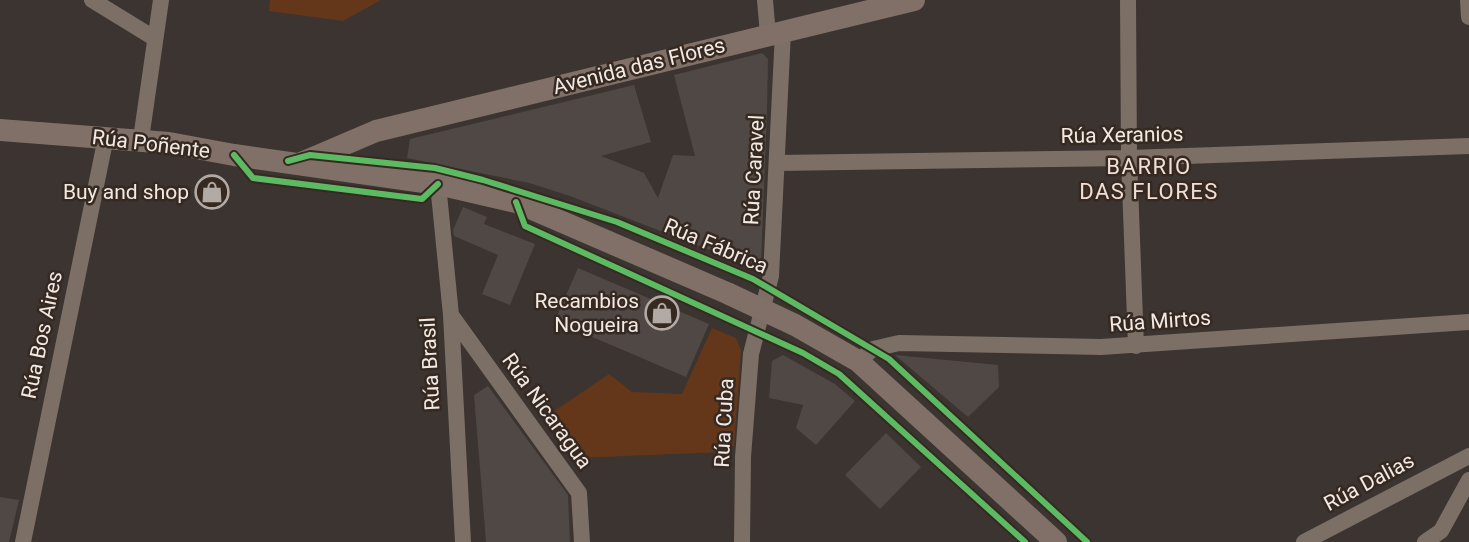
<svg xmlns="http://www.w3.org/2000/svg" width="1469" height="542" viewBox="0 0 1469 542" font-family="Roboto,sans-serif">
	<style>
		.green { fill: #64371a }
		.building { fill: #4f4845 }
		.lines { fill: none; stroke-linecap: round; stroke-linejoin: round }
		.street { stroke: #7c6f66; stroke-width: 16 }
		.secondary { stroke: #807067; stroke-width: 22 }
		.cycleway-casing { stroke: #362921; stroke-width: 10 }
		.cycleway { stroke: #5cba63; stroke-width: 6 }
		.labels { text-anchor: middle; stroke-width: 5; stroke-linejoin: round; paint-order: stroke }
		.street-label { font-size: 21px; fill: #f2e9e4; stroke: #362921 }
		.poi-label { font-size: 21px; fill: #f2e9e4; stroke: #362921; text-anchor: end }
		.neighbourhood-label { font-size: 22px; letter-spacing: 1.5px; fill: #f1dfd5; stroke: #362921 }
	</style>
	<rect width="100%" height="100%" fill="#3b3430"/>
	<path class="green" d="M 270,0 L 381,0 L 343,21 L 269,11 Z
		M 712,328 L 736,338 L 741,350 L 734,446 L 724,452 L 576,458 L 544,418 L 609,374 L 632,392 L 682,394 Z"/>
	<path class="building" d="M 762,53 L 768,59 L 767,109 L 761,265 L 756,268 L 570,196 L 529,183 L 407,158 L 410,139 L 634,85 L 651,142 L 601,156 L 644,173 L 658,198 L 673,155 L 695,156 L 674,75 Z
		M 463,207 L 487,217 L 484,224 L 535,244 L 510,305 L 482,294 L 498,255 L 454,236 L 453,230 Z
		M 578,268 L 709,324 L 686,377 L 583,333 L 584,330 L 556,318 Z
		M 783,355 L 835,384 L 855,401 L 816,445 L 796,428 L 803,405 L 769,398 L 772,361 Z
		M 895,355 L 998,365 L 999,387 L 968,417 Z
		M 488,386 L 568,495 L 570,542 L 486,542 L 474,395 Z
		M 886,433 L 921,467 L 880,509 L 845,475 Z
		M 0,497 L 19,500 L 9,542 L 0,542 Z"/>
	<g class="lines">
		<path class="street" d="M 92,0 L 154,38
			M 765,0 L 768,35
			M 1128,0 L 1129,158 L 1136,346
			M 1468,0 L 1469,17
			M 141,139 L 161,0
			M 777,163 L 1129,158 L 1469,146
			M 438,184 L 451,315 L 463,542
			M 451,315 L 579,493 L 582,542
			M 858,361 L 873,349 L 899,343 L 1101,347 L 1469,322
			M 23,542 L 106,137
			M 742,542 L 743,457 L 751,354 L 771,276 L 783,32
			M 1304,542 L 1469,456
			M 1425,542 L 1441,531 L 1469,480"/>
		<path class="secondary" d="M 0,130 L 169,143 L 234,155 L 438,184 L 516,202 L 727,293 L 795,325 L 858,361 L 1056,542
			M 301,163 L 376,131 L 914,0"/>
		<defs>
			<path id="cycleway" d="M 234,155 L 253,178 L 422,199 L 438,184
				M 288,161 L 310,155 L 435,168 L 483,180 L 617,222 L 753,279 L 889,359 L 1087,542
				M 516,202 L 525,226 L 803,353 L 839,374 L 1025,542"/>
		</defs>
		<use href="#cycleway" class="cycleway-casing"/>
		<use href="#cycleway" class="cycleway"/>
	</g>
	<defs>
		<symbol id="shop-ring" viewBox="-11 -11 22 22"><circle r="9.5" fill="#362921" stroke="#b2aaa5" stroke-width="1.5"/><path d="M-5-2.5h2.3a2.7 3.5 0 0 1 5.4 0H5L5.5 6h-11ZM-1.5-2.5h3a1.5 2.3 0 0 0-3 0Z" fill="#b2aaa5"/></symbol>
	</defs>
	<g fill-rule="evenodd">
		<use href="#shop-ring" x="193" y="173" width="38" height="38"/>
		<use href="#shop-ring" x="643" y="294" width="38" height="38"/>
	</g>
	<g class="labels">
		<g class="street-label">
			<text transform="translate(639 66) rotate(-14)" y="7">Avenida das Flores</text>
			<text transform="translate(1122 135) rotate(-1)" y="7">Rúa Xeranios</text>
			<text transform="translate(151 144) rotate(7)" y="7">Rúa Poñente</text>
			<text transform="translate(754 170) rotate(-87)" y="7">Rúa Caravel</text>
			<text transform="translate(716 246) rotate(23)" y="7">Rúa Fábrica</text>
			<text transform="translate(1160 321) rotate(-4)" y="7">Rúa Mirtos</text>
			<text transform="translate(42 335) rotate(-78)" y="7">Rúa Bos Aires</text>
			<text transform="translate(430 364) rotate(-93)" y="7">Rúa Brasil</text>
			<text transform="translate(547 411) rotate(54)" y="7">Rúa Nicaragua</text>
			<text transform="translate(724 423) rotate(-87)" y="7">Rúa Cuba</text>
			<text transform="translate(1369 482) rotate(-28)" y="7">Rúa Dalias</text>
		</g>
		<g class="poi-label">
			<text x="189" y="199">Buy and shop</text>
			<text x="639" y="308">Recambios<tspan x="639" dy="24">Nogueira</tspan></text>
		</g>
		<g class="neighbourhood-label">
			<text x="1149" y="174">BARRIO<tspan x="1149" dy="25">DAS FLORES</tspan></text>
		</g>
	</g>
</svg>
